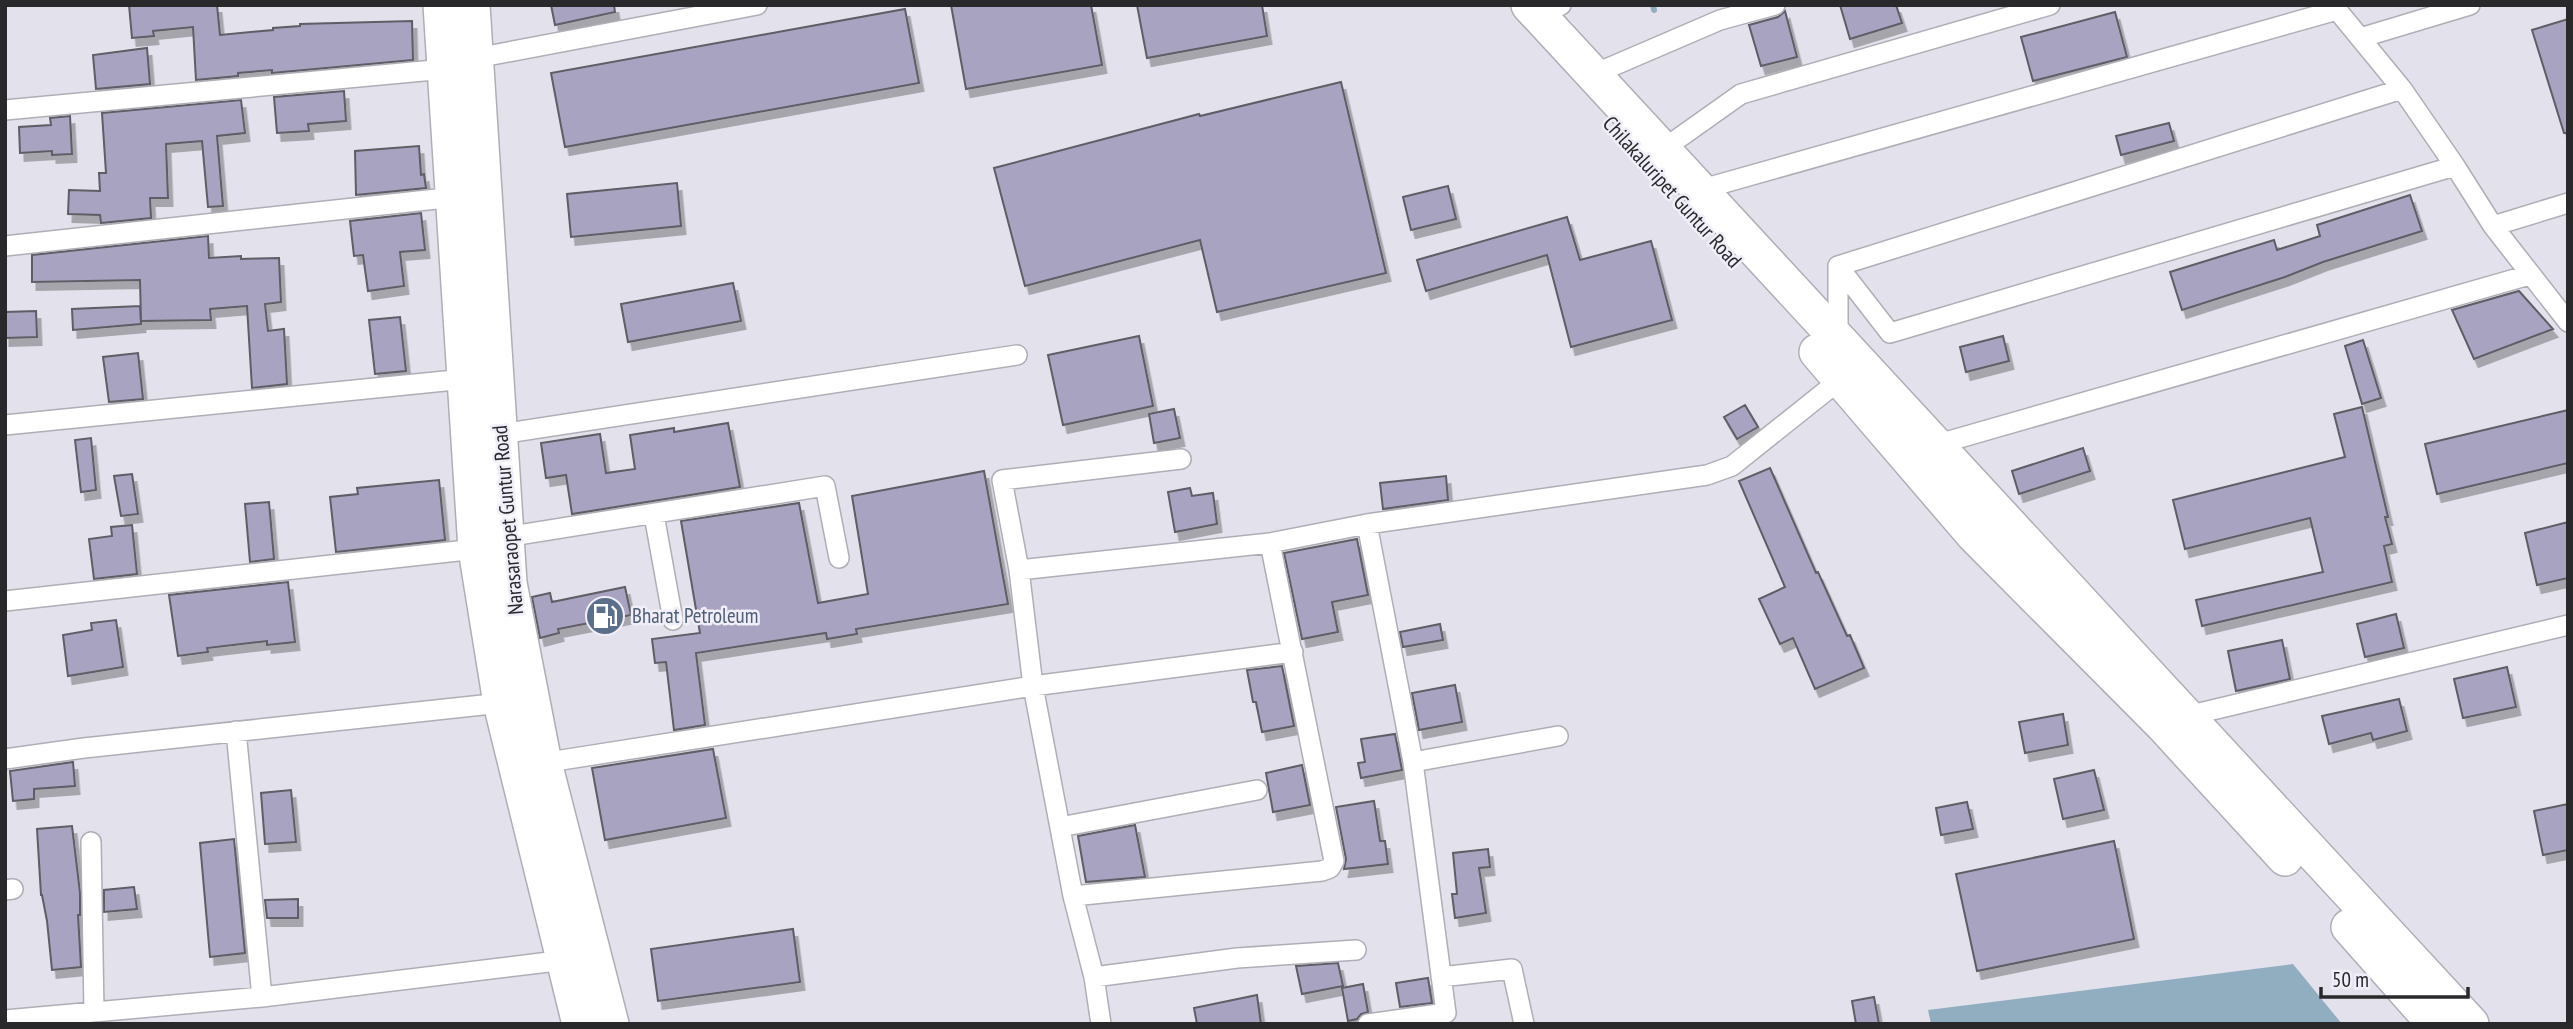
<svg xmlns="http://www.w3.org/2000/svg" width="2573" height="1029" viewBox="0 0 2573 1029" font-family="'PT Sans Narrow',sans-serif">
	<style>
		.water { fill: #91aec1 }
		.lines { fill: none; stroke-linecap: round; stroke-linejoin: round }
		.stream { stroke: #91aec1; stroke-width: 6 }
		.building { fill: #a8a3c0; stroke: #5f5d65; stroke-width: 2; filter: url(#shadow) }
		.street-casing { stroke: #afaeb7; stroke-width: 22 }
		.highway-casing { stroke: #afaeb7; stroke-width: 38 }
		.street { stroke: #fff; stroke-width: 19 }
		.highway { stroke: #fff; stroke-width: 35 }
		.labels { text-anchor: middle; stroke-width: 5; stroke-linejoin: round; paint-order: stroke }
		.street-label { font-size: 21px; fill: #29292c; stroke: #f0eef8 }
		.service-label { font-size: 21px; fill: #4e5e75; stroke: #f0eef8; text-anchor: start }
	</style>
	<defs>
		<filter id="shadow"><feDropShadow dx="4.5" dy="8" stdDeviation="0" flood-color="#0004"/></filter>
	</defs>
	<rect width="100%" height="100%" fill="#e3e1eb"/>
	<path class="water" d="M 2293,964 L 2342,1024 L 1931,1024 L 1928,1010 Z"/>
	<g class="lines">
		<path class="stream" d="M 1653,5 L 1654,10"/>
	</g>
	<path class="building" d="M 129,5 L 217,5 L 220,35 L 273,30 L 273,28 L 300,26 L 300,24 L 412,21 L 413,60 L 272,73 L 272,70 L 238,73 L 238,76 L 196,80 L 193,27 L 153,31 L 154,36 L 132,38 Z
		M 551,5 L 614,5 L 615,12 L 555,25 Z
		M 951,5 L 1091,5 L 1102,65 L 966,89 Z
		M 1137,5 L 1262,5 L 1267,36 L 1147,58 Z
		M 1840,5 L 1896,5 L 1902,23 L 1850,39 Z
		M 905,9 L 919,83 L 565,147 L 551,73 Z
		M 1785,11 L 1797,57 L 1761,66 L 1749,25 L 1778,17 Z
		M 2115,12 L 2127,57 L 2033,81 L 2021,37 Z
		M 2568,19 L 2568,133 L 2564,133 L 2532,30 Z
		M 147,48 L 150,84 L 96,89 L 93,55 Z
		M 1341,82 L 1386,273 L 1217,312 L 1200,240 L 1025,286 L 994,168 L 1199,114 L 1200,116 Z
		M 344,91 L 346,121 L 308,124 L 309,131 L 277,133 L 274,97 Z
		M 241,100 L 245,133 L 217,136 L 223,206 L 208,207 L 202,141 L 166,144 L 168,198 L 150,198 L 151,218 L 101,223 L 100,215 L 68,214 L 69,190 L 100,191 L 99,173 L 106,173 L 102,113 Z
		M 70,116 L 72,154 L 52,155 L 52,151 L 20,153 L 19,127 L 51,125 L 50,118 Z
		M 2169,123 L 2174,141 L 2121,155 L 2116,136 Z
		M 419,146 L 421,175 L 424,174 L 426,188 L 356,195 L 355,151 Z
		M 677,183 L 681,226 L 571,237 L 567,194 Z
		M 1448,186 L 1456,219 L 1411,230 L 1403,197 Z
		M 2410,195 L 2422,231 L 2323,262 L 2285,277 L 2182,310 L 2170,272 L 2274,240 L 2277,250 L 2320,236 L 2317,225 Z
		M 421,213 L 425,250 L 400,252 L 404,286 L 368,291 L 363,255 L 354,256 L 350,221 Z
		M 1567,217 L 1580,260 L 1651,241 L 1672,320 L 1571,347 L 1547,255 L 1426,291 L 1417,260 Z
		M 208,236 L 209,258 L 241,256 L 241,259 L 279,258 L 281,302 L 265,304 L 268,331 L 284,329 L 287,384 L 252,388 L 247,306 L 210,309 L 211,320 L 141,321 L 140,280 L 32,282 L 32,255 Z
		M 733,283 L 741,321 L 628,342 L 621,304 Z
		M 2519,291 L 2553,329 L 2474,359 L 2452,310 Z
		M 140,306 L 141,324 L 73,330 L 72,309 Z
		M 36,311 L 37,337 L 5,338 L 5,312 Z
		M 400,317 L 406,371 L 375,374 L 369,320 Z
		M 1139,336 L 1153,406 L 1063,425 L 1048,355 Z
		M 2003,336 L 2009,361 L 1966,372 L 1960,347 Z
		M 2363,340 L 2381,398 L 2362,404 L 2345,346 Z
		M 138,353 L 143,399 L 109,402 L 103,357 Z
		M 1745,405 L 1758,427 L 1737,439 L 1724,417 Z
		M 2362,407 L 2388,517 L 2385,517 L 2392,544 L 2384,546 L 2392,582 L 2202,626 L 2196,600 L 2323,572 L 2310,518 L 2185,549 L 2173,500 L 2345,457 L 2334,414 Z
		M 1174,409 L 1180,438 L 1154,443 L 1149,414 Z
		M 2568,410 L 2568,463 L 2437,494 L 2425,444 Z
		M 728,423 L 740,487 L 572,514 L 566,475 L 546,478 L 541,443 L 600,434 L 606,473 L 635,469 L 630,435 L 674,428 L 674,432 Z
		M 91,438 L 96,490 L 81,492 L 75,440 Z
		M 2083,448 L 2090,471 L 2019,494 L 2012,471 Z
		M 1770,468 L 1816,573 L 1818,572 L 1847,636 L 1850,635 L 1864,668 L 1815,689 L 1793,638 L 1780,644 L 1759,599 L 1785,587 L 1739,481 Z
		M 984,471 L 1008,604 L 856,629 L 857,634 L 827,639 L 826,633 L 696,653 L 705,725 L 674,730 L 666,662 L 655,663 L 652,639 L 700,633 L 681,521 L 799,503 L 818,603 L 868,594 L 852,496 Z
		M 132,474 L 138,514 L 121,516 L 114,476 Z
		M 1446,476 L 1448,500 L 1383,509 L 1380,483 Z
		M 439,480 L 445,540 L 336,552 L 330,497 L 358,494 L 357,488 Z
		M 1190,488 L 1192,496 L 1213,493 L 1217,524 L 1175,532 L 1168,492 Z
		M 269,502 L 274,559 L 250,562 L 245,504 Z
		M 2568,522 L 2568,578 L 2537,585 L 2525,533 Z
		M 132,525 L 137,574 L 94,579 L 89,539 L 112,536 L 111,527 Z
		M 1357,539 L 1368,595 L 1332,602 L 1338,632 L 1302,639 L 1284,553 Z
		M 288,582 L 295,642 L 267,645 L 267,641 L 207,648 L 208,652 L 178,656 L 169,595 Z
		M 625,587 L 631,615 L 558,629 L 559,633 L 540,638 L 532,597 L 550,593 L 552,602 Z
		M 2396,614 L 2404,648 L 2365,657 L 2357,624 Z
		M 116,620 L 123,667 L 68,676 L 63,635 L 92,630 L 91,623 Z
		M 1440,624 L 1443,640 L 1403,647 L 1400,632 Z
		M 2282,640 L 2290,679 L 2236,691 L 2228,651 Z
		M 1282,666 L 1294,726 L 1262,732 L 1256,702 L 1253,702 L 1247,670 Z
		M 2507,667 L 2516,707 L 2463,718 L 2454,679 Z
		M 1455,685 L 1462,722 L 1419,730 L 1412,693 Z
		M 2399,699 L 2407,731 L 2373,740 L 2371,733 L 2329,744 L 2322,716 Z
		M 2063,714 L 2068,745 L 2025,753 L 2019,722 Z
		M 1395,734 L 1402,770 L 1361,778 L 1358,763 L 1365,762 L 1361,739 Z
		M 713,749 L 726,818 L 605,840 L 592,768 Z
		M 73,762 L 75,786 L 34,789 L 34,799 L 13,801 L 10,771 Z
		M 1302,765 L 1310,805 L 1273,812 L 1266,773 Z
		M 2094,770 L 2104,810 L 2063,819 L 2054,779 Z
		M 291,790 L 296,842 L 265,844 L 261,793 Z
		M 1374,801 L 1380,841 L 1385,841 L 1388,864 L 1344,869 L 1346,859 L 1336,807 Z
		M 1967,802 L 1973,829 L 1941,835 L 1936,808 Z
		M 2568,804 L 2568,850 L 2543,855 L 2534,811 Z
		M 1135,825 L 1145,877 L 1086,882 L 1078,836 Z
		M 72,826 L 80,893 L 80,915 L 78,915 L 81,967 L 52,970 L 47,921 L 42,895 L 41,895 L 37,829 Z
		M 234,839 L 245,953 L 210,957 L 200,843 Z
		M 2114,841 L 2134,939 L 1977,971 L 1956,874 Z
		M 1488,849 L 1490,867 L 1479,868 L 1486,913 L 1455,918 L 1452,894 L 1457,894 L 1453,853 Z
		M 134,887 L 137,909 L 104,912 L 104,890 Z
		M 298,899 L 298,918 L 267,918 L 265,900 Z
		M 793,929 L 800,982 L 658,1001 L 651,949 Z
		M 1338,963 L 1343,986 L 1302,994 L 1296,966 Z
		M 1428,978 L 1432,1003 L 1400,1007 L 1396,983 Z
		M 1363,984 L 1368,1012 L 1361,1014 L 1357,1019 L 1348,1021 L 1342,988 Z
		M 1257,995 L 1261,1024 L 1197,1024 L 1194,1008 Z
		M 1874,997 L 1879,1024 L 1856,1024 L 1852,1001 Z"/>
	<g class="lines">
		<defs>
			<path id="street" d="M 2333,5 L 2402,89 L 2455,166 L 2493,226 L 2568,322
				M 1539,16 L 1561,5
				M 2360,38 L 2470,5
				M 476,58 L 757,5
				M 1592,75 L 1720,20 L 1775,5
				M 5,110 L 445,69
				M 1662,150 L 1741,94 L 2050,5
				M 1699,190 L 2337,10
				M 2493,226 L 2568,203
				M 5,246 L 455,197
				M 1838,266 L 1890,333 L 2455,166
				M 1838,338 L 1838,266 L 2402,89
				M 5,425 L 465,379
				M 500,434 L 1017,355
				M 1935,445 L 2529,275
				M 654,515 L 673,620
				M 1367,524 L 1413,762 L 1446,1013 L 1368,1024
				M 505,537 L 825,486 L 839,558
				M 1019,570 L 1270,543 L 1367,524 L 1707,475 L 1732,466 L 1841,379
				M 5,601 L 476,549
				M 2187,716 L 2568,625
				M 236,731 L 262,997
				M 5,759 L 84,748 L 501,703
				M 1413,762 L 1558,736
				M 536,764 L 1033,686 L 1293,652
				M 1060,827 L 1257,790
				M 91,842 L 94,1011
				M 5,890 L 13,889
				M 1073,896 L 1322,871 L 1330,868 L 1334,861 L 1270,543
				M 1094,977 L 1237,958 L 1356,950
				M 1441,977 L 1512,969 L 1524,1024
				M 5,1020 L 262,997 L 565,960
				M 1101,1024 L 1094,977 L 1073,896 L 1033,686 L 1019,570 L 1002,480 L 1181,459"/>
			<path id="highway" d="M 441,5 L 476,549 L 501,703 L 580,1024
				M 472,5 L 509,583 L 544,763 L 611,1024
				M 1529,5 L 2471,1024
				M 1817,352 L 1974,535 L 2163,725 L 2285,858
				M 2349,927 L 2435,1024"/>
		</defs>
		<use href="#street" class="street-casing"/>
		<use href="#highway" class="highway-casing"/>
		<use href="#street" class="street"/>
		<use href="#highway" class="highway"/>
	</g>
	<defs>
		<symbol id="fuel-disc" viewBox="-11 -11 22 22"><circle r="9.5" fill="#5c6f8a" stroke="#f0eef8"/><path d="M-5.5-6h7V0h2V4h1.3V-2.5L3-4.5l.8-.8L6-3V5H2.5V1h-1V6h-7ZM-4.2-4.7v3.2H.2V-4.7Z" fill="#fff"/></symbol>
	</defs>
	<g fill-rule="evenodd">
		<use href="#fuel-disc" x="583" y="594" width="44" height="44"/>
	</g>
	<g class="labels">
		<g class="street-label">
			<text transform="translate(1672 192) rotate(48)" y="7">Chilakaluripet Guntur Road</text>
			<text transform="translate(508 520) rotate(-95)" y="7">Narasaraopet Guntur Road</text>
		</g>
		<g class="service-label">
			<text x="632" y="623">Bharat Petroleum</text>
		</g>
	</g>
	<rect width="2573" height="1029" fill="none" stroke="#29292c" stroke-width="14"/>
	<path d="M2321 987v10h147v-10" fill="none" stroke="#29292c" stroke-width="3.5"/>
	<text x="2332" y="987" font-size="21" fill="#29292c" stroke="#f0eef8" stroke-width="5" paint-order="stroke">50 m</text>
</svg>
